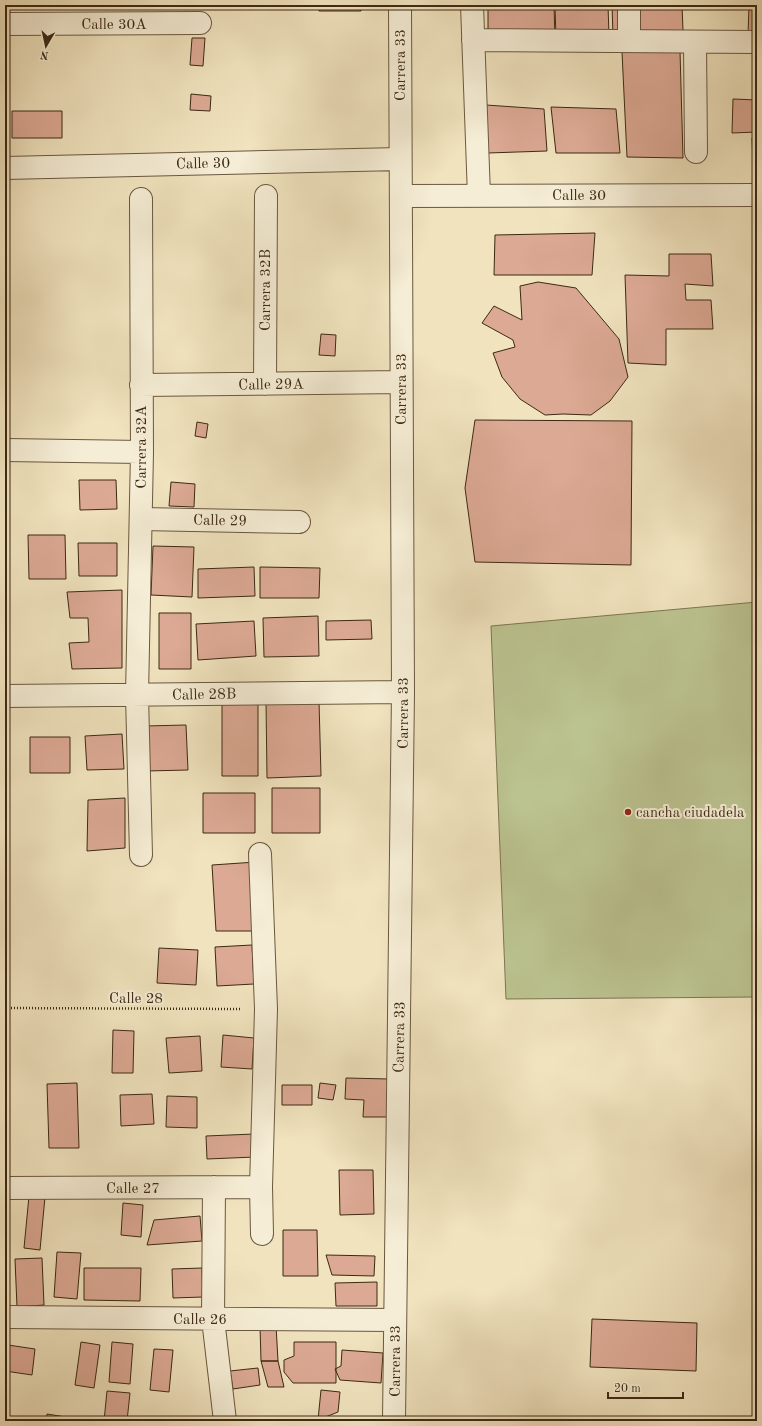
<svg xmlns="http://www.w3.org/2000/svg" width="762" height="1426" viewBox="0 0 762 1426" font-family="'Old Standard TT',serif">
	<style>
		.green { fill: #bbc390; stroke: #7c7652 }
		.building { fill: #dca994; stroke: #3d2913 }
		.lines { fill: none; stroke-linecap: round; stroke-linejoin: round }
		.minor-casing { stroke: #6a583e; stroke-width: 24 }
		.path { stroke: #3d2913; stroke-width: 2.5; stroke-dasharray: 1 2; stroke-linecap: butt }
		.minor { stroke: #f5edd5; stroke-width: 22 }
		.poi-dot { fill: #8f2418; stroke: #f5edd5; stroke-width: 1.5 }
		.labels { text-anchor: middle; stroke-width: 4; stroke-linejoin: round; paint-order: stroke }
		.street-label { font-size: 15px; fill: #3d2913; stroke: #f5edd5 }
		.poi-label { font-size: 15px; fill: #3d2913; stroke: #f5edd5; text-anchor: start }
	</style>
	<rect width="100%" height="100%" fill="#f0e3be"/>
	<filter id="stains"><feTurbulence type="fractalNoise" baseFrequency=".005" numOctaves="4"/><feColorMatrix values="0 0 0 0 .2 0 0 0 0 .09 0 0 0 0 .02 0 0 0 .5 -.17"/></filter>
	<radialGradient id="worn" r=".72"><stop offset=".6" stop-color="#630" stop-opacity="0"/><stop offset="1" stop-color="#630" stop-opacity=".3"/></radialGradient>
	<path class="green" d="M 757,602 L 757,997 L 506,999 L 491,626 Z"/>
	<path class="building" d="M 319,5 L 361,5 L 361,11 L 319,11 Z
		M 488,5 L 554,5 L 555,39 L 488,38 Z
		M 608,5 L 609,36 L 556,38 L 555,6 Z
		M 612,5 L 623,5 L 622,36 L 613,37 Z
		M 633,5 L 682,5 L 683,31 L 632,32 Z
		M 749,5 L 757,5 L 757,36 L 748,36 Z
		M 192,38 L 205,38 L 203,66 L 190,65 Z
		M 680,51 L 683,158 L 627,157 L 622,52 Z
		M 191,94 L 211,96 L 210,111 L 190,110 Z
		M 733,99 L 757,100 L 757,132 L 732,133 Z
		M 486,105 L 544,109 L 547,151 L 488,153 Z
		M 551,107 L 616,109 L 620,153 L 556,153 Z
		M 12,111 L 62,111 L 62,138 L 12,138 Z
		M 757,137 L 757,161 L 753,161 L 752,138 Z
		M 595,233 L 592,275 L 494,275 L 495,235 Z
		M 669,254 L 711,254 L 713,286 L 685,284 L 686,300 L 711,300 L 713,329 L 666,329 L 666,365 L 628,363 L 625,275 L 669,276 Z
		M 538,282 L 576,288 L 619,339 L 628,377 L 610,401 L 591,415 L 563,414 L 545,415 L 520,399 L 502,377 L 493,353 L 515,347 L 513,340 L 482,323 L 494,306 L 522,320 L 520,286 Z
		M 321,334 L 336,335 L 335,356 L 319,355 Z
		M 475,420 L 632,421 L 631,565 L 475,562 L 465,488 Z
		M 197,422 L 208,424 L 206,438 L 195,436 Z
		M 79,480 L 116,480 L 117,509 L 80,510 Z
		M 171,482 L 195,484 L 194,507 L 169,506 Z
		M 28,535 L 65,535 L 66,579 L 29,579 Z
		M 78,543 L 117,543 L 117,576 L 79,576 Z
		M 153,546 L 194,547 L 192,597 L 151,595 Z
		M 254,567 L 255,596 L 198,598 L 198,569 Z
		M 260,567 L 320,568 L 319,598 L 260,598 Z
		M 122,590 L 122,668 L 72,669 L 69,643 L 89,642 L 88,618 L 70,618 L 67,592 Z
		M 159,613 L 191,613 L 191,669 L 159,669 Z
		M 318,616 L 319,656 L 264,657 L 263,618 Z
		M 371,620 L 372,639 L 326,640 L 326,621 Z
		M 254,621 L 256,656 L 198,660 L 196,624 Z
		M 319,701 L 321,776 L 267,778 L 266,702 Z
		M 222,702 L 258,703 L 258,776 L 222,776 Z
		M 186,725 L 188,770 L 146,771 L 145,726 Z
		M 122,734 L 124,769 L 87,770 L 85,736 Z
		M 30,737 L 70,737 L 70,773 L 30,773 Z
		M 272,788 L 320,788 L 320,833 L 272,833 Z
		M 203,793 L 255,793 L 255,833 L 203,833 Z
		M 125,798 L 125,848 L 87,851 L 88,800 Z
		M 256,862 L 256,931 L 216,931 L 212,865 Z
		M 252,945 L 254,984 L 217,986 L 215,947 Z
		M 159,948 L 198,950 L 196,985 L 157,983 Z
		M 113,1030 L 134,1031 L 133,1073 L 112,1073 Z
		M 223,1035 L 254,1038 L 252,1069 L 221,1067 Z
		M 200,1036 L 202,1071 L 169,1073 L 166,1038 Z
		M 346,1078 L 389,1079 L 388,1117 L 363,1117 L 364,1100 L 345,1099 Z
		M 77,1083 L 79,1148 L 49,1148 L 47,1084 Z
		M 320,1083 L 336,1085 L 333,1100 L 318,1098 Z
		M 282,1085 L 312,1085 L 312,1105 L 282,1105 Z
		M 152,1094 L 154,1124 L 121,1126 L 120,1095 Z
		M 167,1096 L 197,1097 L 197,1128 L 166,1127 Z
		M 254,1134 L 255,1157 L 207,1159 L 206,1136 Z
		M 339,1170 L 373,1170 L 374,1214 L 340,1215 Z
		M 29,1196 L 45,1197 L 40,1250 L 24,1248 Z
		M 123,1203 L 143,1205 L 141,1237 L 121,1235 Z
		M 200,1216 L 202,1241 L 147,1245 L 154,1220 Z
		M 283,1230 L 317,1230 L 318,1276 L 283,1276 Z
		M 57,1252 L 81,1253 L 77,1299 L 54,1297 Z
		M 326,1255 L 375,1256 L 374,1276 L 332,1275 Z
		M 42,1258 L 44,1305 L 17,1307 L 15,1259 Z
		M 84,1268 L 141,1268 L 140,1301 L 84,1300 Z
		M 202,1268 L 203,1297 L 173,1298 L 172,1269 Z
		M 377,1282 L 377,1306 L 336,1306 L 335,1283 Z
		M 592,1319 L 697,1323 L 696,1371 L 590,1367 Z
		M 276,1325 L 278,1361 L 261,1361 L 260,1326 Z
		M 81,1342 L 100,1345 L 94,1388 L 75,1385 Z
		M 112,1342 L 133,1344 L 130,1384 L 109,1382 Z
		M 294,1342 L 336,1342 L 336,1383 L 293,1383 L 284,1372 L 284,1360 L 294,1356 Z
		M 8,1345 L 35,1349 L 32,1375 L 5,1371 Z
		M 154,1349 L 173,1350 L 169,1392 L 150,1390 Z
		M 342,1350 L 383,1353 L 381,1383 L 340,1380 L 335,1369 L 341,1366 Z
		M 261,1361 L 278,1361 L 284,1387 L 268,1387 Z
		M 258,1368 L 260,1385 L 233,1389 L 230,1371 Z
		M 321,1390 L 340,1392 L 338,1412 L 318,1420 Z
		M 107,1391 L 130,1393 L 127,1421 L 104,1421 Z
		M 47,1414 L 72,1418 L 72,1421 L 46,1421 Z
		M 337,1417 L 369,1421 L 339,1421 Z"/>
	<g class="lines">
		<defs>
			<path id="minor" d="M 472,5 L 479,196
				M 5,24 L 200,23
				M 473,40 L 757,42
				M 629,41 L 629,5
				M 695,42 L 696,152
				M 5,168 L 400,159
				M 401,196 L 757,195
				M 141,199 L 142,452 L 137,695 L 141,855
				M 265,384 L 266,196
				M 141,385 L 401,382
				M 5,450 L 142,452
				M 141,519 L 299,522
				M 5,696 L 403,692
				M 260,854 L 266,1009 L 261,1187 L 262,1234
				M 214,1187 L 213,1319 L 225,1421
				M 5,1188 L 261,1187
				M 5,1317 L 395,1320
				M 394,1421 L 403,692 L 400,5"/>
		</defs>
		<use href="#minor" class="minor-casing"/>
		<path class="path" d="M 5,1008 L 242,1009"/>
		<use href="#minor" class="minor"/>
	</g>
	<circle class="poi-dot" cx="628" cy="812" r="4"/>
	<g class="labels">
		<g class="street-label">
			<text x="114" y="29">Calle 30A</text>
			<text transform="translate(400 65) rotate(-90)" y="5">Carrera 33</text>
			<text transform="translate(203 163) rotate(-1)" y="5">Calle 30</text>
			<text x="579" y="200">Calle 30</text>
			<text transform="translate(265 290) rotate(-90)" y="5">Carrera 32B</text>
			<text transform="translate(271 384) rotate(-1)" y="5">Calle 29A</text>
			<text transform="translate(401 389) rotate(-90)" y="5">Carrera 33</text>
			<text transform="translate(141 447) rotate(-90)" y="5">Carrera 32A</text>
			<text transform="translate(220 520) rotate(1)" y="5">Calle 29</text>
			<text transform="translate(204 694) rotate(-1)" y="5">Calle 28B</text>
			<text transform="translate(403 713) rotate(-90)" y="5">Carrera 33</text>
			<text x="136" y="1003">Calle 28</text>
			<text transform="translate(399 1037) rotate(-89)" y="5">Carrera 33</text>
			<text x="133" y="1193">Calle 27</text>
			<text x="200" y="1324">Calle 26</text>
			<text transform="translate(395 1361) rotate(-90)" y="5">Carrera 33</text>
		</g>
		<g class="poi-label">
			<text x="636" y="817">cancha ciudadela</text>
		</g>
	</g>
	<rect width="762" height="1426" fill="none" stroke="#f0e3be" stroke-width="20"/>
	<rect x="6" y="6" width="750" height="1414" fill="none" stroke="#3d2913" stroke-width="2"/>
	<rect x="10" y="10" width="742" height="1406" fill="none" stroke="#3d2913"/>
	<g transform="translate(46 46) rotate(189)" stroke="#f5edd5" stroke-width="3" paint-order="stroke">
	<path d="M0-3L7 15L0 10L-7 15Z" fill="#3d2913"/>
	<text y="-6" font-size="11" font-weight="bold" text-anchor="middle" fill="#3d2913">N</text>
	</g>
	<path d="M608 1392v6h75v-6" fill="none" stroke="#3d2913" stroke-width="2"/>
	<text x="614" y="1392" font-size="12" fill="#3d2913" stroke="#f5edd5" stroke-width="3" paint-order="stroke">20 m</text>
	<rect width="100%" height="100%" filter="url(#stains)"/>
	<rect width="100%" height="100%" fill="url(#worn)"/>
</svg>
